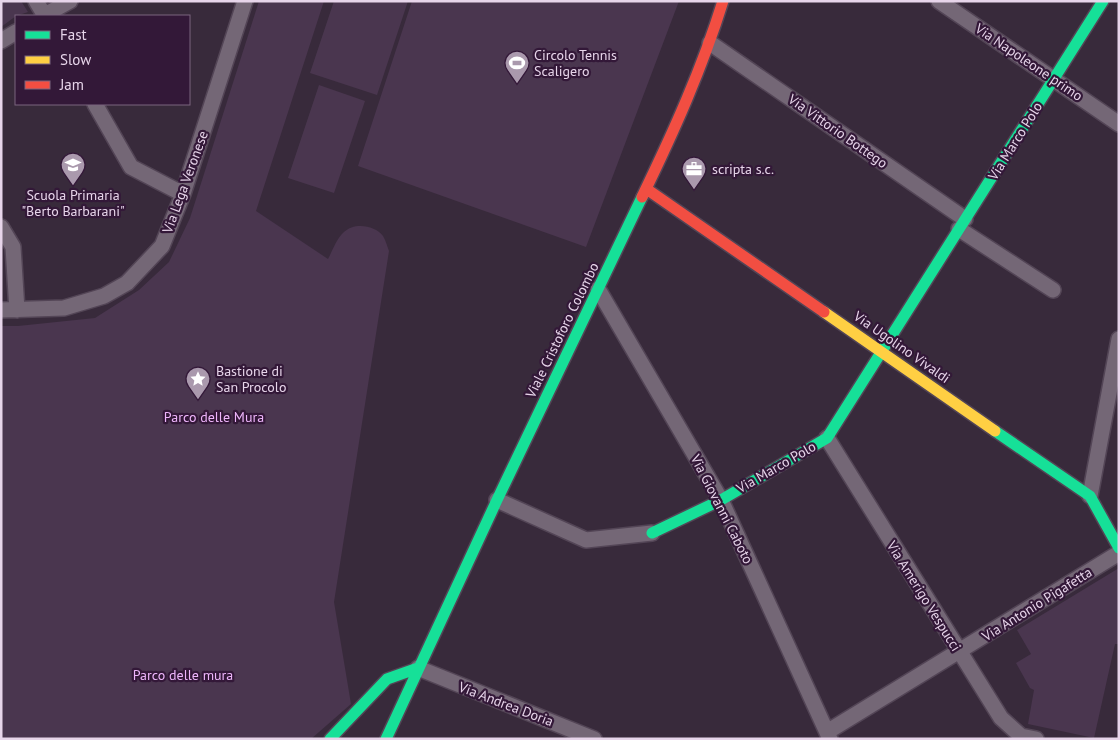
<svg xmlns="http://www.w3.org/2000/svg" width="1120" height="740" viewBox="0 0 1120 740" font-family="'PT Sans',sans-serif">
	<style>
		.green { fill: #4a364f }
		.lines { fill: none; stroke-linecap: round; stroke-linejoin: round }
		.street-casing { stroke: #534556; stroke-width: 18 }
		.fast-casing { stroke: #534556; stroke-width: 14 }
		.slow-casing { stroke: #534556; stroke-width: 14 }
		.jam-casing { stroke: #534556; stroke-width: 14 }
		.street { stroke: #746776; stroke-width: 15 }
		.fast { stroke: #16e098; stroke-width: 11 }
		.slow { stroke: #ffcf43; stroke-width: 11 }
		.jam { stroke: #f24e42; stroke-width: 11 }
		.labels { text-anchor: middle; stroke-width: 4.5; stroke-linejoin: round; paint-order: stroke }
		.poi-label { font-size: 14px; fill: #e7d5ea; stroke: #331838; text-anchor: start }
		.street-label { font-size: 14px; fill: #e7d5ea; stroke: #331838 }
		.park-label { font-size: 14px; fill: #eeb5fb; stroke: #331838 }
	</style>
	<rect width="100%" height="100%" fill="#382a3b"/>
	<path class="green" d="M 1,1 L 21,1 L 28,12 L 16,16 L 1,27 Z
		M 259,1 L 324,1 L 256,211 L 328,259 C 333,250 336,239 344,232 C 354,222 375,225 383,236 C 386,241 387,246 389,251 L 334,602 L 351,704 L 311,739 L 1,739 L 1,326 L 18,326 L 95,318 L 139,290 L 169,262 L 190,218 Z
		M 334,1 L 408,1 L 377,95 L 310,73 Z
		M 412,1 L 679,1 L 586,247 L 358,166 Z
		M 319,85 L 365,101 L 334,193 L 288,178 Z
		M 1119,568 L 1119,644 L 1115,644 L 1094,738 L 1028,724 L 1034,690 L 1030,688 L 1016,663 L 1031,654 L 1017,630 Z"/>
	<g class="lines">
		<defs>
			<path id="street" d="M 36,1 L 45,16
				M 939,1 L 1119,124
				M 43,16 L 70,1
				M 1,41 L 16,32
				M 710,43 L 965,219
				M 95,104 L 131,167 L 183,194
				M 1,227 L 13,247 L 17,310
				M 959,229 L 1053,290
				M 598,289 L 721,500 L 830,739
				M 1,310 L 64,308 L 104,296 L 127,283 L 162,246 L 183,194 L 245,1
				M 827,438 L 1001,718 L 1021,736 L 1036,739
				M 1090,496 L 1119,339
				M 497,500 L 586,540 L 652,533
				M 418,668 L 594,739
				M 827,732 L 1119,553"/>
			<path id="fast" d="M 995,431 L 1090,496 L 1119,548
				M 652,533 L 721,500 L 827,438 L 1103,1
				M 330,739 L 387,679 L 418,668
				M 386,739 L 497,500 L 642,197"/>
			<path id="slow" d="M 824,312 L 995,431"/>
			<path id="jam" d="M 648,190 L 824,312
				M 642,197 C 673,133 702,69 723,1"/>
		</defs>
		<use href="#street" class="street-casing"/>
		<use href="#fast" class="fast-casing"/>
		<use href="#slow" class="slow-casing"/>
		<use href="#jam" class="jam-casing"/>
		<use href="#street" class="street"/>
		<use href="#fast" class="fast"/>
		<use href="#slow" class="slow"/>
		<use href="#jam" class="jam"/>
	</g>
	<defs>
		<symbol id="stadium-pin" viewBox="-11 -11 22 30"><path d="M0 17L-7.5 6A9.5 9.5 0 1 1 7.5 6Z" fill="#aa99ad" stroke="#331838"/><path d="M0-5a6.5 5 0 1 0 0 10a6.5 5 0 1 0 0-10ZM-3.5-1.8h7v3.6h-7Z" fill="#fff"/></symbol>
		<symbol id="school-pin" viewBox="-11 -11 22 30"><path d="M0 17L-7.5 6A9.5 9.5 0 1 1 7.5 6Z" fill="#aa99ad" stroke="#331838"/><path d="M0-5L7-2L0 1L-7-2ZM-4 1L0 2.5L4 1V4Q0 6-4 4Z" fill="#fff"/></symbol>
		<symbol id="office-pin" viewBox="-11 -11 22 30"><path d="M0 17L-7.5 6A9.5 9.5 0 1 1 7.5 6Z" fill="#aa99ad" stroke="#331838"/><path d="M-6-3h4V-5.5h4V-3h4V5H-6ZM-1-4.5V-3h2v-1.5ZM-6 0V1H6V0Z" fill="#fff"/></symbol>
		<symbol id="sight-pin" viewBox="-11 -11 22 30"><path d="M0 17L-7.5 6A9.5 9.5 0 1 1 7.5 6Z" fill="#aa99ad" stroke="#331838"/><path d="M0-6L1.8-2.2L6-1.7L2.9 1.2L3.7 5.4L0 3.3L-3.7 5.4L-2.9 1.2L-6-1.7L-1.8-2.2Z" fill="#fff"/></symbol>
	</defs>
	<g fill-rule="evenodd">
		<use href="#stadium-pin" x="503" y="49" width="28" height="38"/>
		<use href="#school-pin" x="59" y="151" width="28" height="38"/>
		<use href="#office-pin" x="680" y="155" width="28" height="38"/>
		<use href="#sight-pin" x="184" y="365" width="28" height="38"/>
	</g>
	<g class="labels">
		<g class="poi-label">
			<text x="534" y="60">Circolo Tennis<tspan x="534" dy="16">Scaligero</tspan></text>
			<text x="712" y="174">scripta s.c.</text>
			<text x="73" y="200" text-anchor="middle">Scuola Primaria<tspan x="73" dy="16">"Berto Barbarani"</tspan></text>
			<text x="216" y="376">Bastione di<tspan x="216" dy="16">San Procolo</tspan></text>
		</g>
		<g class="street-label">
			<text transform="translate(1029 62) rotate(34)" y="5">Via Napoleone primo</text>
			<text transform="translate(838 131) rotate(35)" y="5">Via Vittorio Bottego</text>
			<text transform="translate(1015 141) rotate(-58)" y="5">Via Marco Polo</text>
			<text transform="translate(185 182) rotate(-70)" y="5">Via Lega Veronese</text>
			<text transform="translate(562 330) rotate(-64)" y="5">Viale Cristoforo Colombo</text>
			<text transform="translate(902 347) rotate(35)" y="5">Via Ugolino Vivaldi</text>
			<text transform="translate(776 467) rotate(-30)" y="5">Via Marco Polo</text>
			<text transform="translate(722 509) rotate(63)" y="5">Via Giovanni Caboto</text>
			<text transform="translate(924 596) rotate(58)" y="5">Via Amerigo Vespucci</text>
			<text transform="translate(1037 604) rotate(-32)" y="5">Via Antonio Pigafetta</text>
			<text transform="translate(506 704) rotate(21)" y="5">Via Andrea Doria</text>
		</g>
		<g class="park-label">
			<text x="214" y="422">Parco delle Mura</text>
			<text x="183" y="680">Parco delle mura</text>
		</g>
	</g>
	<rect width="1120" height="740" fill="none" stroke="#e7d5ea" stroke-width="5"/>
	<rect x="15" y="15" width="175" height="90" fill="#331838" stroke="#7b647f"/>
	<rect x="25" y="31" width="25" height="8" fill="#16e098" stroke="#7b647f"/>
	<text x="60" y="40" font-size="15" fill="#e7d5ea">Fast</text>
	<rect x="25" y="56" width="25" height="8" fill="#ffcf43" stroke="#7b647f"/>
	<text x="60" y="65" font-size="15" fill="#e7d5ea">Slow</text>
	<rect x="25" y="81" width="25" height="8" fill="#f24e42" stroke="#7b647f"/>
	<text x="60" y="90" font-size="15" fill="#e7d5ea">Jam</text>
</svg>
